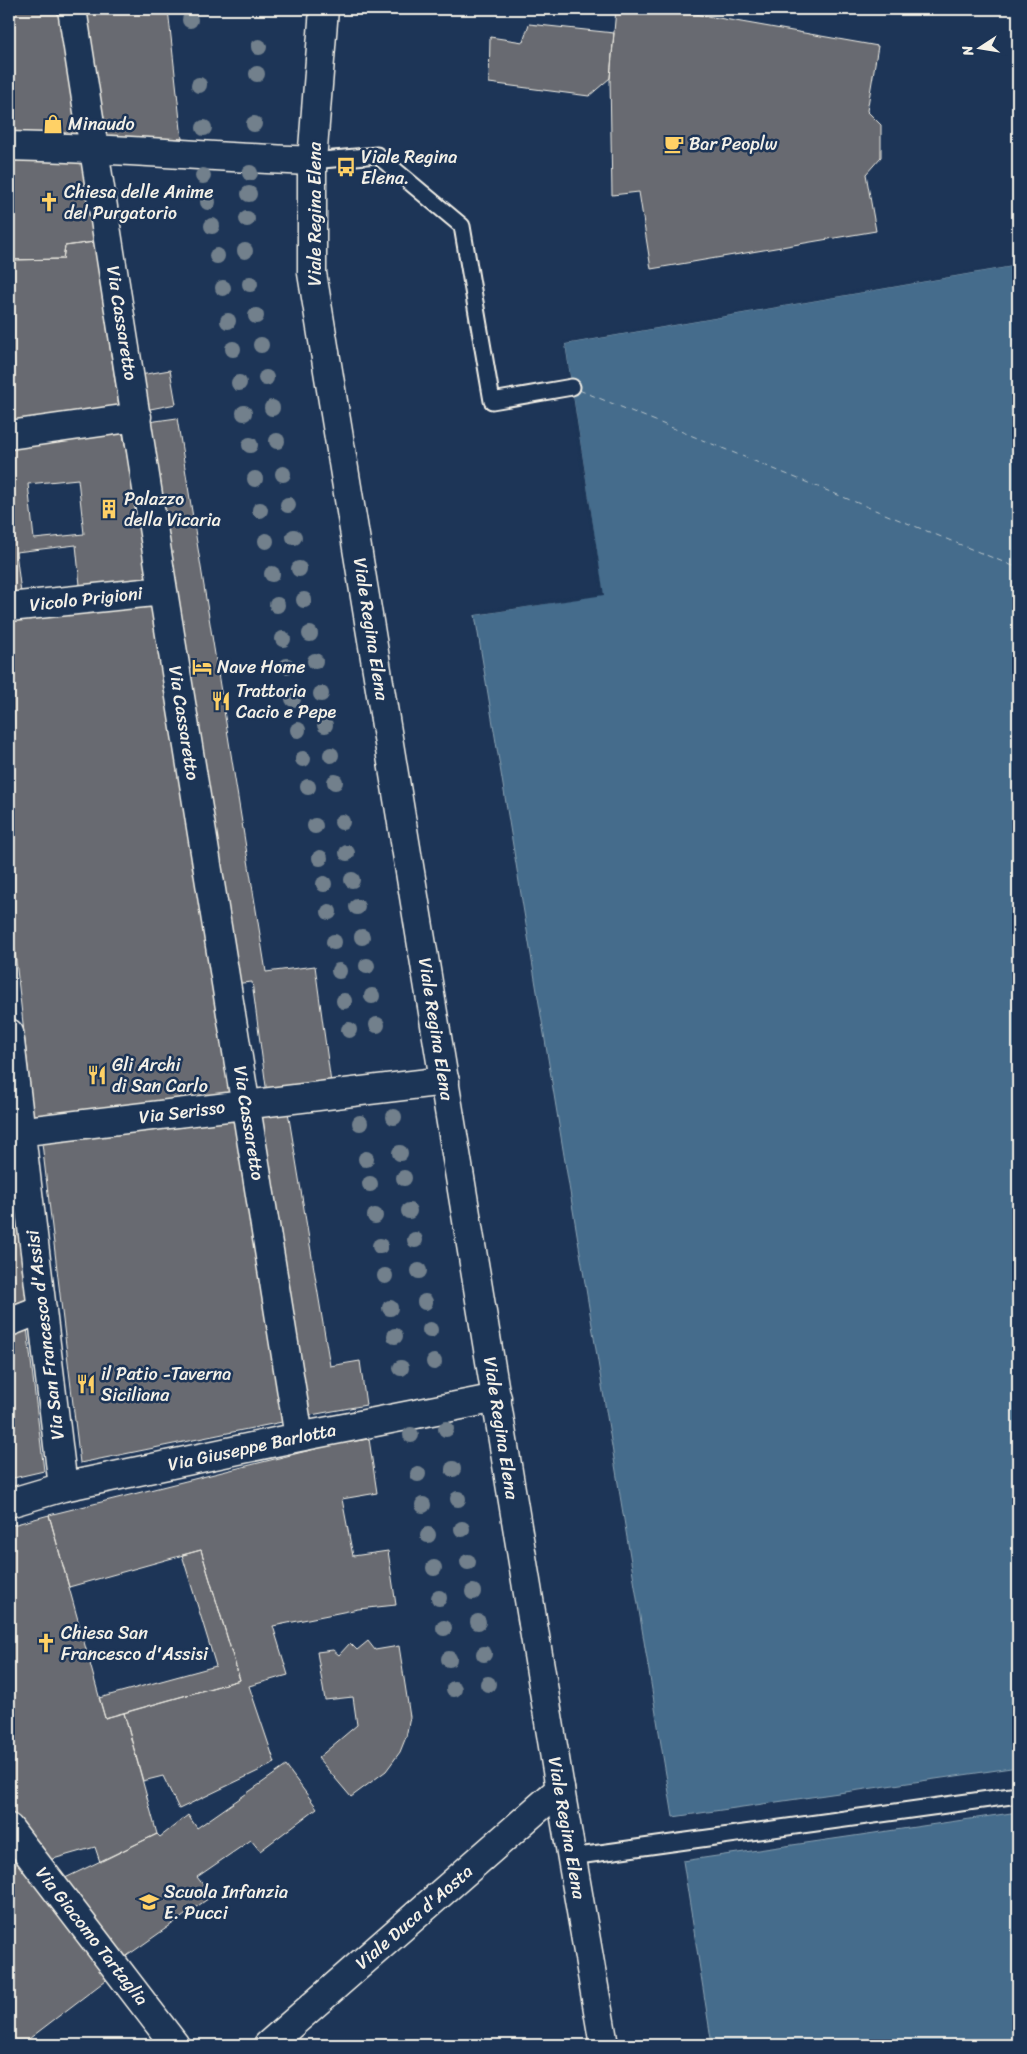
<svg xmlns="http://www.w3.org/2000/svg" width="1027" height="2054" viewBox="0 0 1027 2054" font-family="Sriracha,sans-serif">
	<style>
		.water { fill: #446c8c; stroke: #8aa1b1 }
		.pier { fill: #1d3557 }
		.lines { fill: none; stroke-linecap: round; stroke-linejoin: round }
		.ferry { stroke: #b6c2c8; stroke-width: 1; stroke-dasharray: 6 5; stroke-linecap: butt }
		.building { fill: #676b71; stroke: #f4f1e8; fill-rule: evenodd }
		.lane-casing { stroke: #f4f1e8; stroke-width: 19 }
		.street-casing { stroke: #f4f1e8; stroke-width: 31 }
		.secondary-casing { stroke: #f4f1e8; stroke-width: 31 }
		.lane { stroke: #1d3557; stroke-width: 15 }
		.street { stroke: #1d3557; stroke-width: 28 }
		.secondary { stroke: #1d3557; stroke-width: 28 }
		.tree { fill: #72808c }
		.labels { text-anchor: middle; stroke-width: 5; stroke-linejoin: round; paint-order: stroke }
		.poi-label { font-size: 18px; fill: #f4f1e8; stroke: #1d3557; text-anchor: start }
		.street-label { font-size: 18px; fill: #f4f1e8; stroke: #1d3557 }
	</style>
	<rect width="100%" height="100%" fill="#1d3557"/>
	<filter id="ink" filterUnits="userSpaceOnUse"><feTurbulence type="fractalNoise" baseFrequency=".02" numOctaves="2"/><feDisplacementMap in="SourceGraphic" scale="10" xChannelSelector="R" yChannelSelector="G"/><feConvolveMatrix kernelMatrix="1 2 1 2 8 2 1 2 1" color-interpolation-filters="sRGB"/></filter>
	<g filter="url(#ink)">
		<path class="water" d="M 1018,261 L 1018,1767 L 673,1817 L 475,615 L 603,594 L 565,344 L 1018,265 Z
			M 1018,1812 L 1018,2045 L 712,2045 L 683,1861 Z"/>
		<path class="pier" d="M 1018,259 L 1018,265 L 565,344 L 604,595 L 475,615 L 474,612 L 601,592 L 562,345 L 564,342 L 1016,263 Z"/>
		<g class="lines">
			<path class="ferry" d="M 579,390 L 1018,568"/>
		</g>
		<path class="building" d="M 9,9 L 62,9 L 80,139 L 9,134 Z
			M 87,9 L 168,9 L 182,139 L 104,139 Z
			M 616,9 L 667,9 L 878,46 L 867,111 L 881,125 L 881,157 L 866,174 L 876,231 L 651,269 L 639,192 L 612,195 L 610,78 Z
			M 529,24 L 614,33 L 610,78 L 589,96 L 489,83 L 490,37 L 523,42 Z
			M 84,159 L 94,242 L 65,246 L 63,259 L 9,260 L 9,161 Z
			M 94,242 L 120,413 L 9,428 L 9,260 L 63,259 L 65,246 Z
			M 170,370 L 176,404 L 140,411 L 134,376 Z
			M 177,418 L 266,972 L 315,966 L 331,1083 L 267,1094 L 252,982 L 232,984 L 141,423 Z
			M 122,429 L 152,587 L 81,595 L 76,545 L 16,552 L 22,601 L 9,603 L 9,443 ZM 78,479 L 84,534 L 34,539 L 28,484 Z
			M 153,597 L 234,1096 L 34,1122 L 9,898 L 9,613 Z
			M 288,1112 L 330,1366 L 360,1361 L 366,1405 L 300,1417 L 256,1117 Z
			M 235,1117 L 282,1422 L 80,1463 L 42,1143 Z
			M 9,1147 L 10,1147 L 27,1309 L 9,1317 Z
			M 26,1319 L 44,1471 L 9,1479 L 9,1326 Z
			M 369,1439 L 377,1493 L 342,1499 L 353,1556 L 388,1551 L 396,1605 L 358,1609 L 273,1626 L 288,1675 L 249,1686 L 275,1763 L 179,1809 L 163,1776 L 143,1781 L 124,1713 L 240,1680 L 201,1550 L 69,1587 L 49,1515 L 331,1445 Z
			M 49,1515 L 105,1718 L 124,1713 L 157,1834 L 100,1862 L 95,1847 L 46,1861 L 9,1811 L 9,1526 Z
			M 201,1550 L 240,1680 L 105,1718 L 99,1698 L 216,1666 L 182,1555 Z
			M 368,1641 L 375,1650 L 399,1646 L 410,1717 L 406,1737 L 400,1752 L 386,1771 L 351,1797 L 318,1758 L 357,1725 L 353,1697 L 325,1700 L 317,1652 L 333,1650 L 339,1655 L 350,1643 L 357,1650 Z
			M 286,1766 L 317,1808 L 260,1851 L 251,1840 L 197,1877 L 212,1896 L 121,1960 L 61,1880 L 157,1834 L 160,1837 L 188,1815 L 197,1828 Z
			M 20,1860 L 110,1977 L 21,2045 L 9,2045 L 9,1872 Z"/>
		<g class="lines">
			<defs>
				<path id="lane" d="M 312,161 L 377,155 L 462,226 L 492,401 L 572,387
					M 571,1857 L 1018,1795"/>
				<path id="street" d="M 72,9 L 163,591 L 299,1437
					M 9,146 C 110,148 211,157 312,161
					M 9,435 L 137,417
					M 9,607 L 163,591
					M 9,1033 L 63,1487
					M 9,1133 L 445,1081
					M 9,1322 L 42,1309
					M 9,1503 L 63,1487 L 299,1437 L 497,1398
					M 560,1789 L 604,2045
					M 9,1828 L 175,2045"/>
				<path id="secondary" d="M 268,2045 L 560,1789 L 312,273 L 312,161 L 324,9"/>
			</defs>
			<use href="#lane" class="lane-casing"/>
			<use href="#street" class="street-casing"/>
			<use href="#secondary" class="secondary-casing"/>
			<use href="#lane" class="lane"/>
			<use href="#street" class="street"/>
			<use href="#secondary" class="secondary"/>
		</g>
		<g class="tree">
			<circle cx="190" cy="20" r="8"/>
			<circle cx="259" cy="47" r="8"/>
			<circle cx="257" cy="74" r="8"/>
			<circle cx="199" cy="85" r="8"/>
			<circle cx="254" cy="124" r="8"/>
			<circle cx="204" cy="128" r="8"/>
			<circle cx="250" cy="173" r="8"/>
			<circle cx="203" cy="176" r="8"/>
			<circle cx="249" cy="194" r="8"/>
			<circle cx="208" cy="202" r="8"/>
			<circle cx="247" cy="219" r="8"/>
			<circle cx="212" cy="226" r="8"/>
			<circle cx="245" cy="251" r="8"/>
			<circle cx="217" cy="256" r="8"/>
			<circle cx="250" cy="284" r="8"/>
			<circle cx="223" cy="288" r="8"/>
			<circle cx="256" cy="316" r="8"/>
			<circle cx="228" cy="321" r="8"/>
			<circle cx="261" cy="345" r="8"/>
			<circle cx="233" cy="349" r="8"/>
			<circle cx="266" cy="378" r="8"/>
			<circle cx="239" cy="383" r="8"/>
			<circle cx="272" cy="408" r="8"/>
			<circle cx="244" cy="413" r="8"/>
			<circle cx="277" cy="441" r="8"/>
			<circle cx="250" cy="445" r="8"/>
			<circle cx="283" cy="474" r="8"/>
			<circle cx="255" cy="479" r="8"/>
			<circle cx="288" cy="505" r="8"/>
			<circle cx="260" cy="510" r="8"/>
			<circle cx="294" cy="537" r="8"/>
			<circle cx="266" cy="541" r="8"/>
			<circle cx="299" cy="569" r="8"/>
			<circle cx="272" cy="574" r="8"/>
			<circle cx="304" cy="600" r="8"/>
			<circle cx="277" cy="605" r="8"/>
			<circle cx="310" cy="634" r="8"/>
			<circle cx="283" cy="639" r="8"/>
			<circle cx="315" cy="661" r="8"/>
			<circle cx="287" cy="666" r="8"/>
			<circle cx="321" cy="694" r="8"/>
			<circle cx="293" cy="699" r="8"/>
			<circle cx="325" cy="725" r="8"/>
			<circle cx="298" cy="730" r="8"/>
			<circle cx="331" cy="755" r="8"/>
			<circle cx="303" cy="759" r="8"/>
			<circle cx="335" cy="782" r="8"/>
			<circle cx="308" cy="787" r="8"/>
			<circle cx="342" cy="822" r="8"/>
			<circle cx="315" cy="826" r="8"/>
			<circle cx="347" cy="853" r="8"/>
			<circle cx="320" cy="858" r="8"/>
			<circle cx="352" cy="880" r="8"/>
			<circle cx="324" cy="884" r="8"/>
			<circle cx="357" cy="907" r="8"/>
			<circle cx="329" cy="912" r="8"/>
			<circle cx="362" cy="937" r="8"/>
			<circle cx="334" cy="942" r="8"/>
			<circle cx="367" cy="966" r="8"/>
			<circle cx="339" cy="971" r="8"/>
			<circle cx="372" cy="996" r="8"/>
			<circle cx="344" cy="1001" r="8"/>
			<circle cx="377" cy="1025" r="8"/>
			<circle cx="349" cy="1030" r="8"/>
			<circle cx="394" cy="1117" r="8"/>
			<circle cx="360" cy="1123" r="8"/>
			<circle cx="400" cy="1153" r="8"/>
			<circle cx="366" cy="1159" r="8"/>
			<circle cx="404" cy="1178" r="8"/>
			<circle cx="370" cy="1184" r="8"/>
			<circle cx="409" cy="1211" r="8"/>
			<circle cx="375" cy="1216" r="8"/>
			<circle cx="415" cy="1240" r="8"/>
			<circle cx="380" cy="1246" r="8"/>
			<circle cx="419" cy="1271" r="8"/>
			<circle cx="385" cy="1276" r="8"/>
			<circle cx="425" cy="1302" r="8"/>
			<circle cx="390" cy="1308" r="8"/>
			<circle cx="430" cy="1330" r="8"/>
			<circle cx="395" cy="1336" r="8"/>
			<circle cx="434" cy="1362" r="8"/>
			<circle cx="401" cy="1368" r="8"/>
			<circle cx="446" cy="1429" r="8"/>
			<circle cx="411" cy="1435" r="8"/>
			<circle cx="453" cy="1469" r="8"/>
			<circle cx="418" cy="1474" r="8"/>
			<circle cx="458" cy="1499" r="8"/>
			<circle cx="423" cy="1505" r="8"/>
			<circle cx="462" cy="1529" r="8"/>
			<circle cx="428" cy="1535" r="8"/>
			<circle cx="468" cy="1562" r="8"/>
			<circle cx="434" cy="1568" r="8"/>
			<circle cx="473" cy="1592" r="8"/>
			<circle cx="439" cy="1598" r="8"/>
			<circle cx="478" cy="1622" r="8"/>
			<circle cx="444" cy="1628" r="8"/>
			<circle cx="484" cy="1654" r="8"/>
			<circle cx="449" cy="1659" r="8"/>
			<circle cx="488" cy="1684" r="8"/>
			<circle cx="454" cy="1689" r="8"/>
		</g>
	</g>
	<defs>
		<symbol id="shop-bare" viewBox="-9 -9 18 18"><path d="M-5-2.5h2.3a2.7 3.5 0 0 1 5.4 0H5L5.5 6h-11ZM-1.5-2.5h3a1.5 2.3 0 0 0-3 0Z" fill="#ffd166" stroke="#1d3557" stroke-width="2.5" paint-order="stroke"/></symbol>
		<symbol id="cafe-bare" viewBox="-9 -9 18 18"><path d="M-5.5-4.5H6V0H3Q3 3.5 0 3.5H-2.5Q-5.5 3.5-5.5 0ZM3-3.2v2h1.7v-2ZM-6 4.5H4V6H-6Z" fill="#ffd166" stroke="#1d3557" stroke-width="2.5" paint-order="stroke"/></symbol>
		<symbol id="bus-bare" viewBox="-9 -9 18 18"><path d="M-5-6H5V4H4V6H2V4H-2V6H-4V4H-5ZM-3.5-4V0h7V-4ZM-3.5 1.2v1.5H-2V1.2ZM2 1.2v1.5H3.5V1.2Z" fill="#ffd166" stroke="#1d3557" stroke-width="2.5" paint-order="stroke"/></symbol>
		<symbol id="church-bare" viewBox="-9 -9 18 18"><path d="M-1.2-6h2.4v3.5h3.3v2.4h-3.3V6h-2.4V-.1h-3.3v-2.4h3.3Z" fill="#ffd166" stroke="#1d3557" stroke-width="2.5" paint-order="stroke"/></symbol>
		<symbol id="building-bare" viewBox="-9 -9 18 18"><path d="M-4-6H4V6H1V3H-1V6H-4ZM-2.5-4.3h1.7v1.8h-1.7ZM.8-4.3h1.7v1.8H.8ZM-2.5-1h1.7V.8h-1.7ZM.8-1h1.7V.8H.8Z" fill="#ffd166" stroke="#1d3557" stroke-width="2.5" paint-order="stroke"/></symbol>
		<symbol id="hotel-bare" viewBox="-9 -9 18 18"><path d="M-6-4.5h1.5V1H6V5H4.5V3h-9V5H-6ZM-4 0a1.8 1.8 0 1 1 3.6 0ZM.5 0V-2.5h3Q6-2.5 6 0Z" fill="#ffd166" stroke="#1d3557" stroke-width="2.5" paint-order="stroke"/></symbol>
		<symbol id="restaurant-bare" viewBox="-9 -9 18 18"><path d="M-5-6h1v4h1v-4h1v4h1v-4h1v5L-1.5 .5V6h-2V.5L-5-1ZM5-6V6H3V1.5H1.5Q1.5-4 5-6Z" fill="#ffd166" stroke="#1d3557" stroke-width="2.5" paint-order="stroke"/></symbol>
		<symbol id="school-bare" viewBox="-9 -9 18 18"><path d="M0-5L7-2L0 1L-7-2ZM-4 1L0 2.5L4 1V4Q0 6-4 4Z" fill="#ffd166" stroke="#1d3557" stroke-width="2.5" paint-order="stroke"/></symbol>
	</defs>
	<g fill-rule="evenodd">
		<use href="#shop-bare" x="39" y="110" width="28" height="28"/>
		<use href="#cafe-bare" x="660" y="130" width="28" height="28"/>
		<use href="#bus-bare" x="332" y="153" width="28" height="28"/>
		<use href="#church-bare" x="35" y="188" width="28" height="28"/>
		<use href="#building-bare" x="95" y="495" width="28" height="28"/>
		<use href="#hotel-bare" x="188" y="653" width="28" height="28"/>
		<use href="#restaurant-bare" x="207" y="687" width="28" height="28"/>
		<use href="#restaurant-bare" x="83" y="1061" width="28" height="28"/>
		<use href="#restaurant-bare" x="72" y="1370" width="28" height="28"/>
		<use href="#church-bare" x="32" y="1629" width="28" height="28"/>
		<use href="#school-bare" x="135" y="1888" width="28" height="28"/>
	</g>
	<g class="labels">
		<g class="poi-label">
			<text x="68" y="130">Minaudo</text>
			<text x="689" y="150">Bar Peoplw</text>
			<text x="361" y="163">Viale Regina<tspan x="361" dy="21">Elena.</tspan></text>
			<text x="64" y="198">Chiesa delle Anime<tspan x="64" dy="21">del Purgatorio</tspan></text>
			<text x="124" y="505">Palazzo<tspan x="124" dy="21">della Vicaria</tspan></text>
			<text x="217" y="673">Nave Home</text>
			<text x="236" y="697">Trattoria<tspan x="236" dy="21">Cacio e Pepe</tspan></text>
			<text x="112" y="1071">Gli Archi<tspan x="112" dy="21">di San Carlo</tspan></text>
			<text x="101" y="1380">il Patio -Taverna<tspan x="101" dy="21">Siciliana</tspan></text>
			<text x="61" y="1639">Chiesa San<tspan x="61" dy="21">Francesco d'Assisi</tspan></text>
			<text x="164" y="1898">Scuola Infanzia<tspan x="164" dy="21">E. Pucci</tspan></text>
		</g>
		<g class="street-label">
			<text transform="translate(315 214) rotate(-90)" y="6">Viale Regina Elena</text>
			<text transform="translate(122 323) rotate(81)" y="6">Via Cassaretto</text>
			<text transform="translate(86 599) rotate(-6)" y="6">Vicolo Prigioni</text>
			<text transform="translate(371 629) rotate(81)" y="6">Viale Regina Elena</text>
			<text transform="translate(184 723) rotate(81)" y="6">Via Cassaretto</text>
			<text transform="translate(436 1029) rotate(81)" y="6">Viale Regina Elena</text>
			<text transform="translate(182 1112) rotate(-7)" y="6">Via Serisso</text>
			<text transform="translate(249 1123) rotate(81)" y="6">Via Cassaretto</text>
			<text transform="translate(45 1335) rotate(-97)" y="6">Via San Francesco d'Assisi</text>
			<text transform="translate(501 1428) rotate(81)" y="6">Viale Regina Elena</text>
			<text transform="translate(252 1447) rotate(-12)" y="6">Via Giuseppe Barlotta</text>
			<text transform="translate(567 1828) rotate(80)" y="6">Viale Regina Elena</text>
			<text transform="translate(414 1917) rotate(-41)" y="6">Viale Duca d'Aosta</text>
			<text transform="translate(92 1936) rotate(52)" y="6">Via Giacomo Tartaglia</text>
		</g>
	</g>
	<rect width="1027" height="2054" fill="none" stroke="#1d3557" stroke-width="30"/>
	<rect x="15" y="15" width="997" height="2024" fill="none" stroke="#f4f1e8" stroke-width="2" filter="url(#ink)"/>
	<g transform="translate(980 48) rotate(258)" stroke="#1d3557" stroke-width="4" paint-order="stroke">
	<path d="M0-4L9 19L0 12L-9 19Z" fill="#f4f1e8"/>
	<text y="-8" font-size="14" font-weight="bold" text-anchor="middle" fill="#f4f1e8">N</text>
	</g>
</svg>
